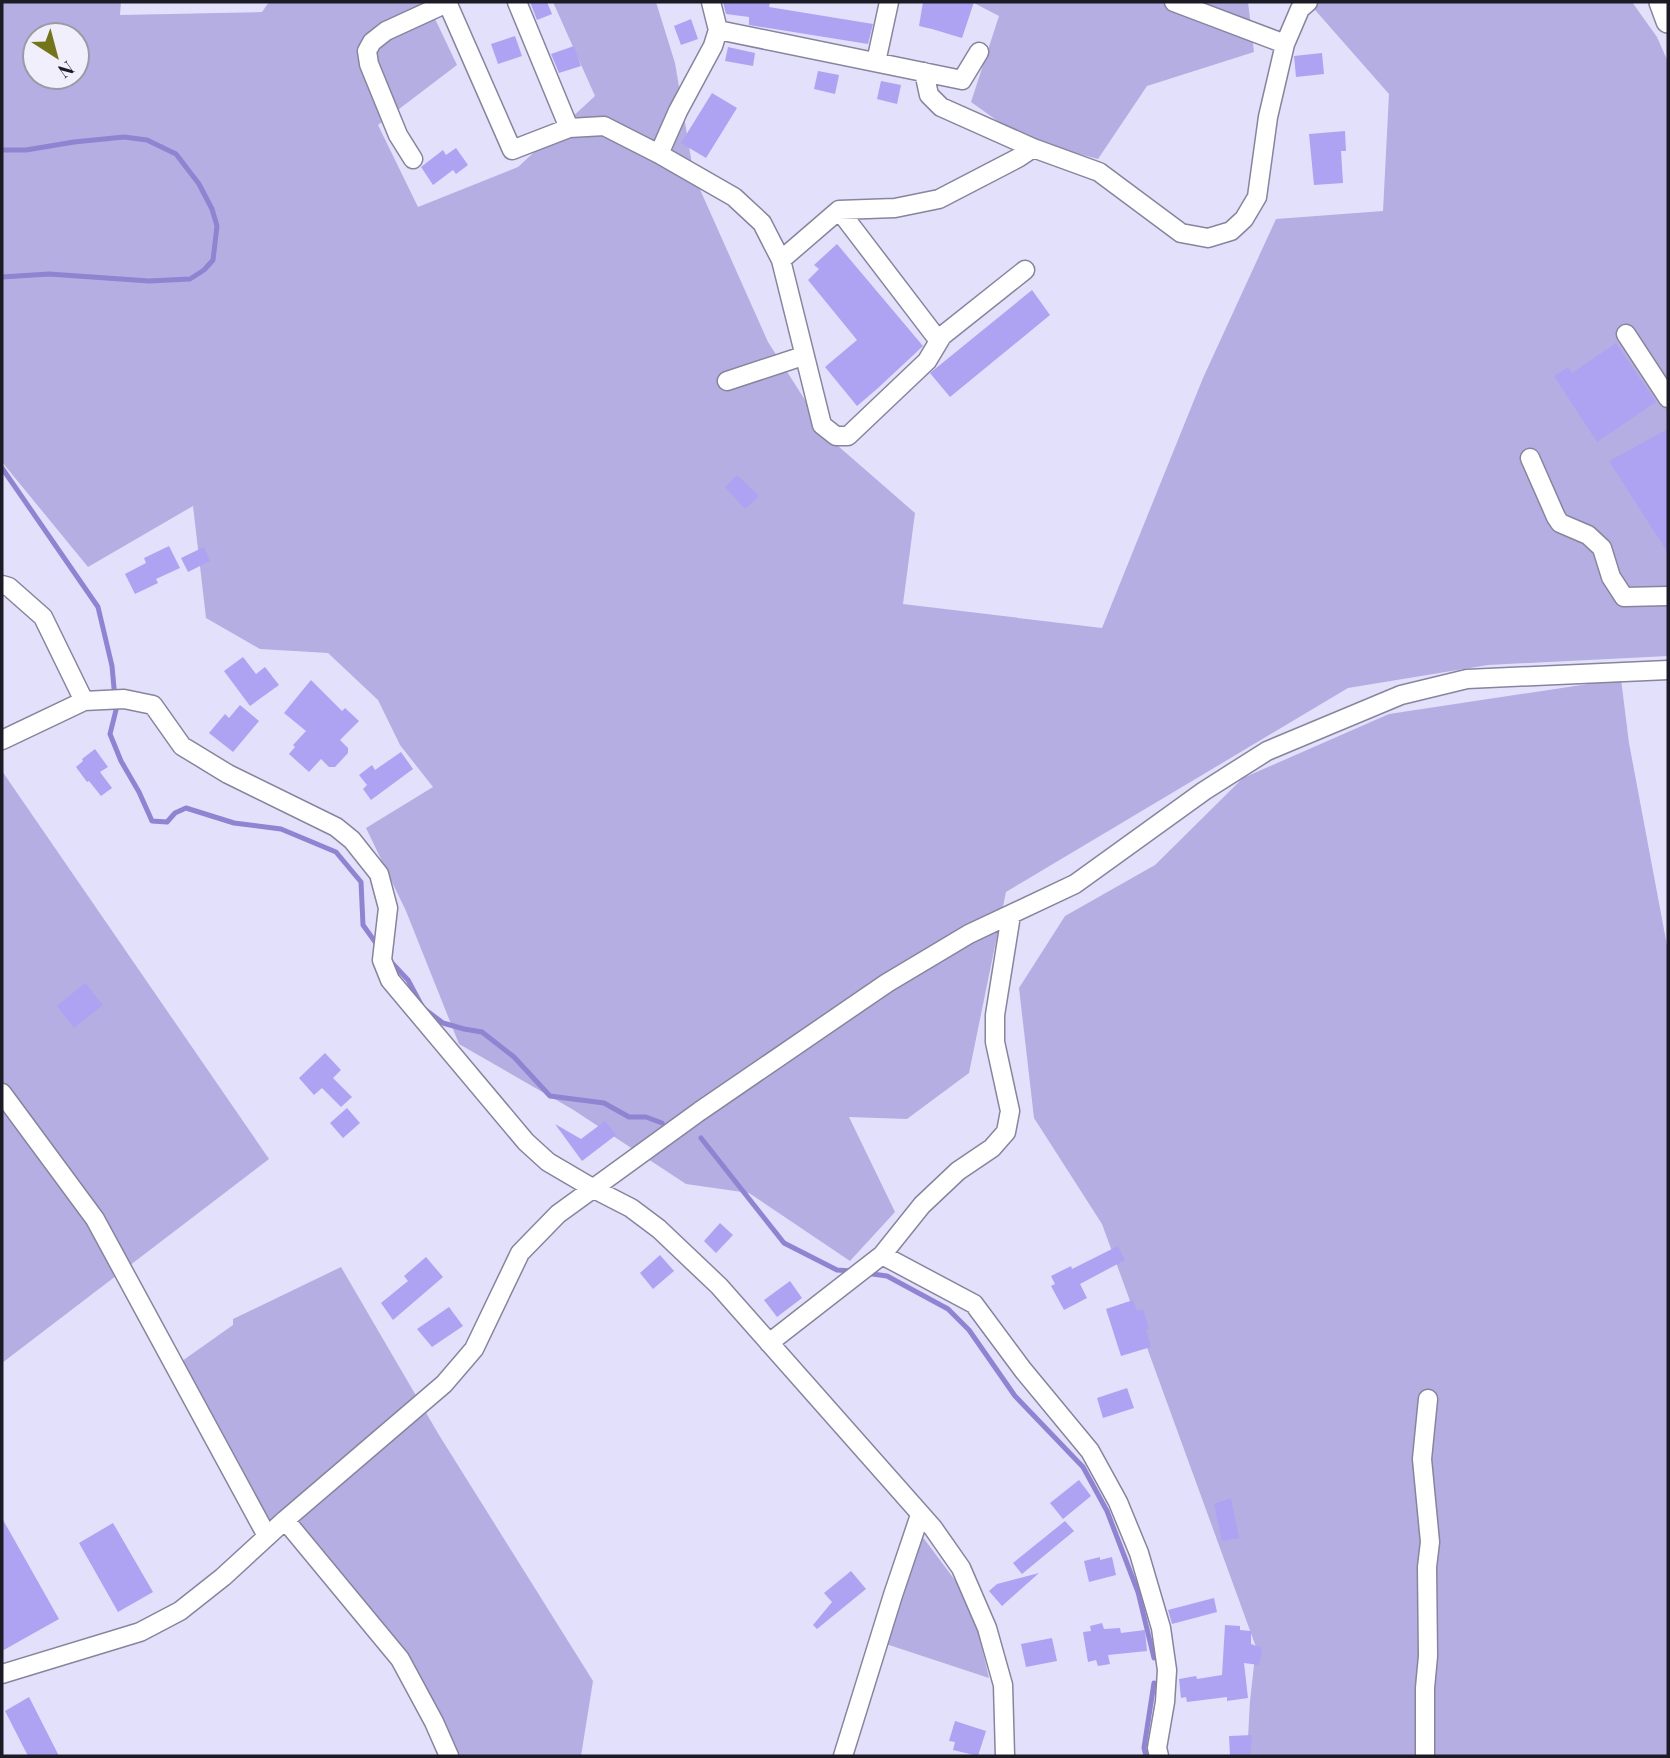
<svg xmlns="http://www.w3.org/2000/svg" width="1670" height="1758" viewBox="0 0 1670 1758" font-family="'Playfair Display',serif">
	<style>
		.green { fill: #b5aee3; fill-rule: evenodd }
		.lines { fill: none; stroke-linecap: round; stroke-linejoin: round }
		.stream { stroke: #9083d2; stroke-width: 5 }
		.building { fill: #aea2f3 }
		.minor-casing { stroke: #87849d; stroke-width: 21 }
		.tertiary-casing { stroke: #87849d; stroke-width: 26 }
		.minor { stroke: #fff; stroke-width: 18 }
		.tertiary { stroke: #fff; stroke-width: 23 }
	</style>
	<rect width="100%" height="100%" fill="#e3e0fc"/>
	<path class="green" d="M 2,2 L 121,2 L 120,15 L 262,12 L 269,2 L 427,2 L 457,65 L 378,125 L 418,207 L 518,167 L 595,96 L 553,2 L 656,2 L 675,63 L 694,176 L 768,342 L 830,439 L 915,513 L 903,604 L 1102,628 L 1203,378 L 1276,219 L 1383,211 L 1389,94 L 1308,2 L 1632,2 L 1657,37 L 1668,62 L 1668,656 L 1488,665 L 1348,688 L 1006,892 L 969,1073 L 907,1119 L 849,1117 L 895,1212 L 850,1261 L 749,1193 L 686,1184 L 572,1109 L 459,1044 L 406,911 L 366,828 L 433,787 L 400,745 L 378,700 L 328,653 L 260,649 L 206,618 L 193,506 L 88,567 L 2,462 ZM 35,35 L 77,35 L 77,77 L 35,77 Z
		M 972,2 L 1248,2 L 1254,52 L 1147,86 L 1098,159 L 1023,139 L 971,102 L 999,16 Z
		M 1621,679 L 1629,743 L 1668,951 L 1668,1756 L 1247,1756 L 1250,1701 L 1256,1647 L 1102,1224 L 1034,1118 L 1019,988 L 1065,916 L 1155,865 L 1243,778 L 1389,714 Z
		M 2,771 L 269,1159 L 2,1363 Z
		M 341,1267 L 439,1435 L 593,1681 L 581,1756 L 453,1756 L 387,1653 L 285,1520 L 270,1534 L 175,1366 L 233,1325 L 233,1319 Z
		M 922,1536 L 966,1595 L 976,1622 L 989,1678 L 886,1644 Z"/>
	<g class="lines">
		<path class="stream" d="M 2,150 L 26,150 L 74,142 L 124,137 L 147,140 L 176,154 L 199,184 L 212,209 L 217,226 L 213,260 L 204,270 L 190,279 L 149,281 L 49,274 L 2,277
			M 2,468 L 98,607 L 112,666 L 116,710 L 110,734 L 121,761 L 139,792 L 152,821 L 167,822 L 175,813 L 186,808 L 234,823 L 281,829 L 336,852 L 361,882 L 363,925 L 378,946
			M 391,962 L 408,980 L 423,1008 L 443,1023 L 464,1029 L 482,1032 L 514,1057 L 550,1096 L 604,1103 L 629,1117 L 646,1117 L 662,1123
			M 701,1138 L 784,1243 L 837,1270 L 852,1271
			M 865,1273 L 887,1276 L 948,1309 L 969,1330 L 1015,1396 L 1083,1467 L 1107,1511 L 1138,1592 L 1154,1658
			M 1146,1756 L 1144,1748 L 1154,1683"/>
	</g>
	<path class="building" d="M 530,2 L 547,2 L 552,14 L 537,20 Z
		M 723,2 L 770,2 L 769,7 L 873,24 L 868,44 L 749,25 L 749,17 L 726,14 Z
		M 923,2 L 974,2 L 962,38 L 932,29 L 919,26 Z
		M 691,19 L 698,39 L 681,45 L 674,26 Z
		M 515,36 L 522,56 L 498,64 L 491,44 Z
		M 574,46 L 581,66 L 559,73 L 551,54 Z
		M 728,47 L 755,53 L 753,66 L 725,61 Z
		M 1322,53 L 1324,74 L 1296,77 L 1294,56 Z
		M 818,71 L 839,75 L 835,94 L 814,89 Z
		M 881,81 L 901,85 L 897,104 L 877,99 Z
		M 712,93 L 737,108 L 706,158 L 681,143 Z
		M 1345,131 L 1346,151 L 1341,151 L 1343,183 L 1314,185 L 1309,134 Z
		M 456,148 L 468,165 L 456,174 L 453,170 L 433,185 L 421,167 L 443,150 L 446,155 Z
		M 837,244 L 923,346 L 878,388 L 857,406 L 825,367 L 857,340 L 808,280 L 819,269 L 814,265 Z
		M 1032,290 L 1050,315 L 950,397 L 930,373 Z
		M 1616,343 L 1656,402 L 1597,442 L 1554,376 L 1568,367 L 1572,373 Z
		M 1668,429 L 1668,553 L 1609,461 Z
		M 737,475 L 759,496 L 745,509 L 725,487 Z
		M 169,546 L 180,568 L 156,579 L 158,583 L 135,594 L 125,574 L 146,563 L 144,558 Z
		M 204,547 L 210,561 L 188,572 L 181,558 Z
		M 243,657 L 256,674 L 265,667 L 279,685 L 250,706 L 224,671 Z
		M 311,680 L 342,711 L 345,708 L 359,721 L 340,740 L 348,748 L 348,753 L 335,767 L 329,767 L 321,759 L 309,772 L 289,754 L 295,747 L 293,745 L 306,731 L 284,713 Z
		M 240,705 L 259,721 L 233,752 L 209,733 L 225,714 L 229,718 Z
		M 95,749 L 108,767 L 100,772 L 112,788 L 101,796 L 89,781 L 87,782 L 76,767 L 83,761 L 82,759 Z
		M 401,752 L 413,769 L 371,800 L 363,789 L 367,785 L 359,775 L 372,765 L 375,770 Z
		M 85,983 L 103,1005 L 74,1028 L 57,1006 Z
		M 325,1053 L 341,1070 L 333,1078 L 352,1097 L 341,1107 L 322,1088 L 314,1095 L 299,1078 Z
		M 347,1108 L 360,1123 L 343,1138 L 330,1123 Z
		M 605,1121 L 616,1135 L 582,1161 L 555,1124 L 581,1139 Z
		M 720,1223 L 733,1235 L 716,1253 L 704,1241 Z
		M 1118,1246 L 1125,1260 L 1080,1284 L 1087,1298 L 1064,1310 L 1051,1286 L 1055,1284 L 1051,1276 L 1071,1266 L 1072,1269 Z
		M 660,1255 L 674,1271 L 653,1289 L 640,1273 Z
		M 426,1257 L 443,1277 L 393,1320 L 381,1303 L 408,1281 L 404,1276 Z
		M 790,1281 L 802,1298 L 777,1317 L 764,1300 Z
		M 1133,1300 L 1137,1311 L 1143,1309 L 1149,1329 L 1146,1330 L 1151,1347 L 1121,1356 L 1106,1309 Z
		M 449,1307 L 463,1326 L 432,1347 L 417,1329 Z
		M 1127,1388 L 1134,1408 L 1103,1418 L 1097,1398 Z
		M 1079,1480 L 1091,1496 L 1063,1519 L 1050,1503 Z
		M 1231,1498 L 1239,1538 L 1222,1541 L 1214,1504 Z
		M 2,1518 L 59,1619 L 2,1651 Z
		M 1065,1521 L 1074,1531 L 1022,1574 L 1013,1563 Z
		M 113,1523 L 153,1592 L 118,1612 L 79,1543 Z
		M 1100,1557 L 1100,1560 L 1112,1557 L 1116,1575 L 1089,1582 L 1084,1561 Z
		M 851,1571 L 866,1589 L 817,1629 L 813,1625 L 832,1602 L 824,1593 Z
		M 1039,1573 L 1002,1606 L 989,1591 L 997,1584 Z
		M 1214,1598 L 1217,1612 L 1172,1624 L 1168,1610 Z
		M 1102,1623 L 1104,1629 L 1120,1628 L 1121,1633 L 1145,1630 L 1147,1651 L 1108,1655 L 1110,1664 L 1098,1666 L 1096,1660 L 1088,1662 L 1083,1632 L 1091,1631 L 1090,1626 Z
		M 1225,1625 L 1240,1626 L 1240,1630 L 1251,1631 L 1251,1644 L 1262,1648 L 1259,1665 L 1244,1663 L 1248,1698 L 1227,1701 L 1227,1697 L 1187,1702 L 1186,1697 L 1181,1698 L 1179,1679 L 1196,1676 L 1197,1679 L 1222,1675 Z
		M 1052,1638 L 1057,1661 L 1026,1667 L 1021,1644 Z
		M 29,1697 L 59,1756 L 28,1756 L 5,1711 Z
		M 955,1721 L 986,1731 L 978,1756 L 953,1750 L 955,1742 L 949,1741 Z
		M 1252,1735 L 1250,1756 L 1230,1756 L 1229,1736 Z"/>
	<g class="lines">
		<defs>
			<path id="minor" d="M 447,2 L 512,150 L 569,128 L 604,126 L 659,154 L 734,197 L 762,223 L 781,260 L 839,210 L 895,208 L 939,199 L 1018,158 L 1033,148 L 1099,172 L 1181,233 L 1208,238 L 1231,231 L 1244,219 L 1257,197 L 1268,117 L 1285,44 L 1300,9 L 1308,2
				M 517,2 L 569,128
				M 1174,2 L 1285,44
				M 718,30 L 962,80 L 979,52
				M 876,62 L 889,2
				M 924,72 L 929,95 L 941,107 L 1033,148
				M 659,154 L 678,111 L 713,46 L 718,30 L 711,2
				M 413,159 L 398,135 L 369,64 L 367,51 L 372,42 L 386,31 L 447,3
				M 839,210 L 939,341
				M 781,260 L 822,425 L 836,436 L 848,436 L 927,361 L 942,336 L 1025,270
				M 1626,334 L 1668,398
				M 727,381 L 803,356
				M 1530,458 L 1556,517 L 1560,523 L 1588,535 L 1602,548 L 1611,577 L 1624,597 L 1668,596
				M 2,585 L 9,587 L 43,617 L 84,701
				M 2,740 L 84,701 L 124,699 L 153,705 L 182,746 L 228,774 L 336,827 L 352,840 L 379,874 L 388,908 L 382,960 L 390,980 L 526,1142 L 548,1162 L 594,1189 L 631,1208 L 659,1229 L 719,1286 L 933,1528 L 961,1568 L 987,1628 L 1003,1685 L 1005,1756
				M 2,1093 L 95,1219 L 267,1536
				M 882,1255 L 974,1304 L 1023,1370 L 1090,1451 L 1118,1502 L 1139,1553 L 1161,1628 L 1167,1670 L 1165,1702 L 1157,1748 L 1159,1756
				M 769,1343 L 882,1255 L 922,1205 L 958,1171 L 992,1148 L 1006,1132 L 1010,1111 L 995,1042 L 995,1015 L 1011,915
				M 285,1520 L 400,1659 L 434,1722 L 449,1756
				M 2,1674 L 140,1632 L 180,1611 L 223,1577 L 285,1520 L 444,1384 L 474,1349 L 520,1253 L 558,1214 L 700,1111 L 887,983 L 969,934 L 1075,884 L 1204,791 L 1267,751 L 1401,695 L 1467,679 L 1668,670
				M 843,1756 L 893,1595 L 920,1515
				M 1425,1756 L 1425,1688 L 1428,1656 L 1427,1567 L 1430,1542 L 1422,1459 L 1428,1399"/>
			<path id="tertiary" d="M 1661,2 L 1668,21"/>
		</defs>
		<use href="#minor" class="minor-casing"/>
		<use href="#tertiary" class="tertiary-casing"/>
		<use href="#minor" class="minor"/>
		<use href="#tertiary" class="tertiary"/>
	</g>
	<rect width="1670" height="1758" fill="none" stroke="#1c1b25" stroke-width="7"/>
	<g transform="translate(56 56) rotate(144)"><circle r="33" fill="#f0effb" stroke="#9b9aa5" stroke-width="2"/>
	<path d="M0-5L12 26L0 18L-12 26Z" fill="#74751b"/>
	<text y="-10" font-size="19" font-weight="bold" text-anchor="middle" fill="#1c1b25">N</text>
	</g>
</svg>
